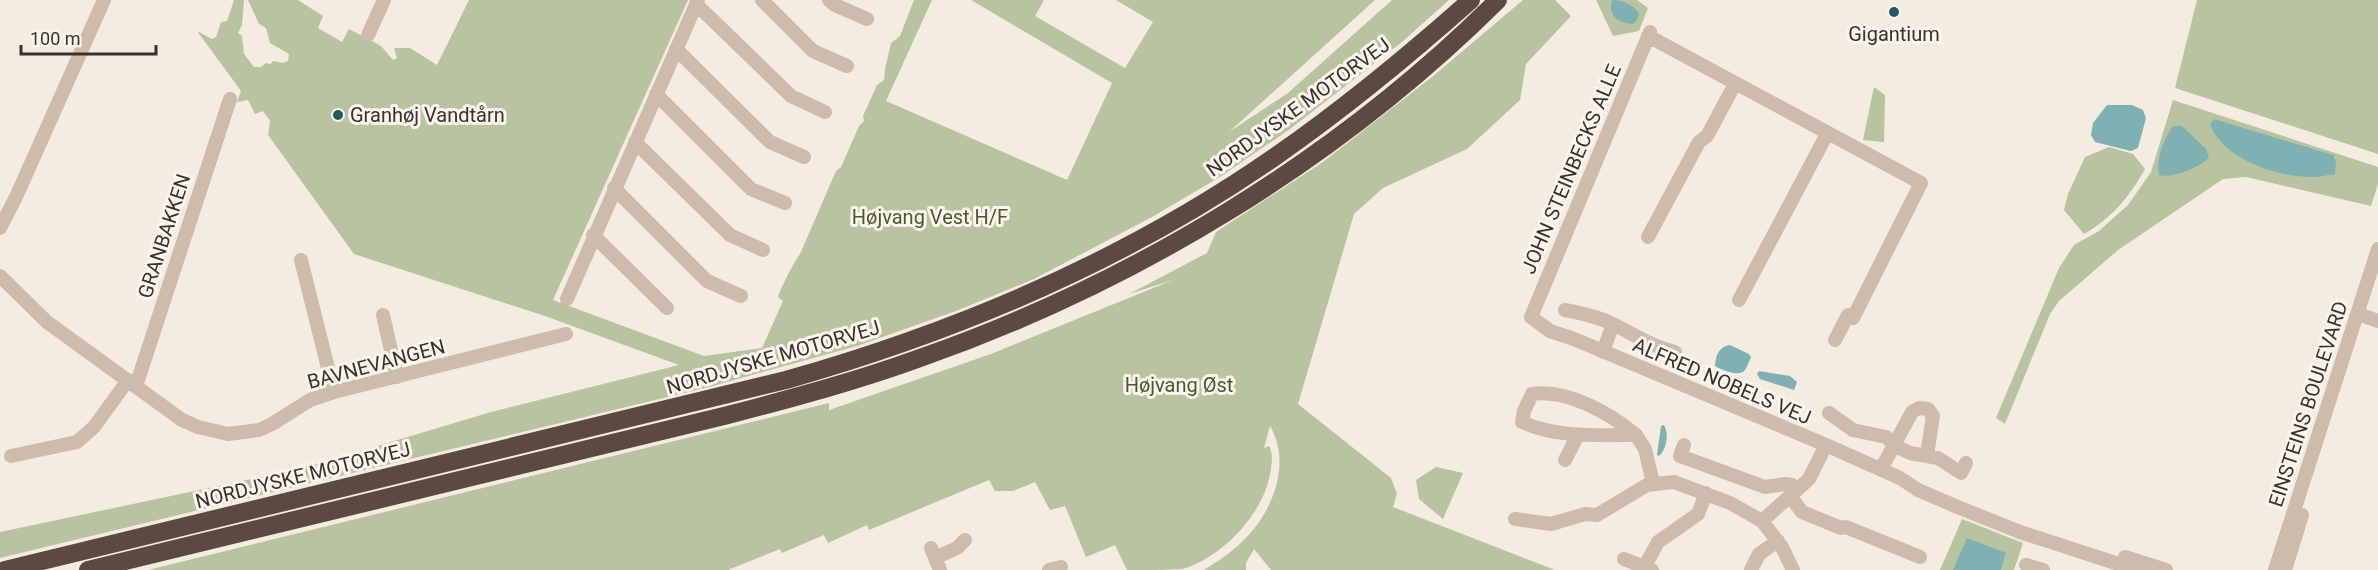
<svg xmlns="http://www.w3.org/2000/svg" width="2378" height="570" viewBox="0 0 2378 570" font-family="Roboto,sans-serif">
	<style>
		.green { fill: #b8c4a0 }
		.water { fill: #7fb0b2 }
		.lines { fill: none; stroke-linecap: round; stroke-linejoin: round }
		.minor { stroke: #cdbbac; stroke-width: 14 }
		.highway { stroke: #5c4a42; stroke-width: 18 }
		.poi-dot { fill: #1f5a5e; stroke: #fbf5ee; stroke-width: 2 }
		.labels { text-anchor: middle; stroke-width: 6; stroke-linejoin: round; paint-order: stroke }
		.poi-label { font-size: 20px; fill: #3b302b; stroke: #fbf5ee }
		.street-label { font-size: 20px; fill: #3b302b; stroke: #fbf5ee }
		.park-label { font-size: 20px; fill: #4a5a2e; stroke: #fbf5ee }
	</style>
	<rect width="100%" height="100%" fill="#f4ebe1"/>
	<path class="green" d="M 234,0 L 244,0 L 242,25 L 238,33 L 242,36 L 244,54 L 254,67 L 261,67 L 266,63 L 271,64 L 273,61 L 283,63 L 288,61 L 289,54 L 270,43 L 266,28 L 259,24 L 248,0 L 298,0 L 323,16 L 318,28 L 342,42 L 349,29 L 381,46 L 393,60 L 397,58 L 394,48 L 410,48 L 437,65 L 469,0 L 688,0 L 553,300 L 704,356 L 762,348 L 783,301 L 778,297 C 780,289 795,260 800,254 L 836,171 L 841,167 L 859,126 L 864,121 L 863,116 L 877,85 L 884,80 L 885,69 L 891,43 L 900,36 L 914,0 L 932,0 L 886,101 L 1067,180 L 1112,83 L 971,0 L 1044,0 L 1035,16 L 1125,68 L 1153,22 L 1116,0 L 1375,0 L 1229,132 L 1288,93 L 1392,0 L 1449,0 L 1402,42 L 1290,129 L 1220,177 L 1152,217 L 1034,279 L 956,311 L 857,346 L 709,387 L 0,558 L 0,532 L 304,468 L 491,412 L 679,365 L 545,316 L 354,254 L 268,135 L 270,121 L 263,111 L 255,114 L 248,100 L 237,102 L 241,91 L 197,31 L 212,39 L 216,37 L 221,22 L 227,21 Z
		M 1523,0 L 1555,0 L 1571,16 L 1526,64 L 1520,100 L 1467,149 L 1383,188 L 1354,214 L 1298,404 L 1391,478 L 1397,494 L 1393,507 L 1555,570 L 1271,570 L 1254,549 L 1246,563 L 1246,570 L 1204,570 C 1214,563 1225,557 1234,549 C 1269,521 1294,467 1270,426 L 1264,448 L 1269,446 C 1273,454 1272,460 1271,468 C 1266,512 1224,556 1183,569 C 1169,570 1143,570 1127,570 L 1115,545 L 1086,557 L 1065,506 L 1050,510 L 1035,482 L 1013,491 L 995,491 L 989,480 L 869,530 L 867,525 L 828,543 L 824,535 L 782,553 L 780,549 L 728,570 L 148,570 L 829,403 L 829,410 L 991,354 L 1173,280 L 1129,294 L 1207,253 L 1216,232 L 1323,162 L 1432,77 Z
		M 1596,0 L 1637,0 L 1648,8 L 1639,31 L 1613,36 Z
		M 2197,0 L 2378,0 L 2378,154 L 2175,88 Z
		M 1874,87 L 1885,95 L 1884,142 L 1863,140 Z
		M 2173,100 L 2378,167 L 2378,184 L 2371,206 L 2246,177 L 2223,179 L 2118,250 L 2059,301 L 2050,314 L 2005,424 L 1996,418 L 2059,268 L 2074,245 L 2099,231 L 2128,205 L 2151,172 Z
		M 2109,147 L 2133,154 L 2145,169 C 2130,196 2112,218 2084,234 L 2064,210 L 2068,194 L 2085,157 Z
		M 1436,467 L 1463,473 L 1443,519 L 1419,499 L 1416,480 Z
		M 1962,519 L 2023,543 L 2014,570 L 1940,570 Z"/>
	<path class="water" d="M 1612,0 C 1623,0 1633,4 1639,14 L 1637,20 L 1633,24 C 1618,23 1607,15 1612,0 Z
		M 2107,105 L 2132,105 L 2143,110 L 2146,118 L 2138,148 L 2131,151 L 2095,142 L 2091,135 L 2093,123 Z
		M 2214,119 L 2333,155 L 2336,162 L 2335,174 C 2327,175 2319,177 2312,177 C 2276,177 2223,159 2210,124 Z
		M 2173,126 L 2182,126 L 2206,149 L 2209,158 C 2199,167 2173,179 2159,175 C 2156,159 2163,140 2173,126 Z
		M 1730,345 L 1749,354 L 1751,357 C 1749,361 1747,368 1744,371 C 1737,377 1720,369 1715,366 C 1716,356 1718,347 1730,345 Z
		M 1759,371 L 1790,376 L 1797,382 L 1794,390 L 1760,379 L 1757,374 Z
		M 1664,425 C 1669,433 1667,449 1659,456 L 1657,455 L 1661,426 Z
		M 1967,538 L 2006,553 L 2001,570 L 1953,570 Z"/>
	<g class="lines">
		<path class="minor" d="M 762,0 L 813,51 L 847,66
			M 829,0 L 835,5 L 867,19
			M 696,4 L 791,96 L 825,112
			M 1650,32 L 1531,317 L 1550,331 L 1574,339 L 1826,445 L 1900,478 L 1918,490 L 1960,508 L 2020,532 L 2137,570
			M 368,35 L 384,0
			M 1648,36 L 1921,183 L 1853,318 L 1848,315 L 1835,340
			M 676,49 L 770,142 L 804,157
			M 656,94 L 751,189 L 785,203
			M 635,142 L 730,235 L 763,250
			M 614,188 L 707,281 L 741,296
			M 0,228 L 16,197 L 104,0
			M 593,235 L 667,308
			M 1648,237 L 1692,155 L 1699,142 L 1707,136 L 1735,84
			M 301,260 L 334,392
			M 0,276 L 47,322 L 182,420 L 198,427 L 228,434 L 259,430 L 272,424 L 310,400 L 334,392 L 566,334
			M 567,299 L 698,0
			M 1739,300 L 1827,134
			M 1565,310 C 1582,313 1599,317 1615,325 C 1637,336 1650,346 1675,352
			M 2358,314 L 2378,321
			M 383,315 L 397,377
			M 1603,352 L 1613,324
			M 136,386 L 230,99
			M 1829,413 L 1853,430 L 1886,437 L 1897,447 L 1910,453 L 1938,458 L 1961,473 L 1966,463
			M 1636,435 C 1610,413 1567,389 1532,394 L 1524,411 L 1522,422 C 1557,438 1598,435 1636,435 L 1645,449 L 1653,483
			M 1684,445 L 1680,456 L 1765,487 L 1785,484 L 1792,485 L 1797,489
			M 11,456 L 77,442 L 94,427 L 128,380
			M 1565,460 L 1578,435
			M 1881,469 L 1912,412 L 1919,408 L 1928,409 L 1933,416 L 1927,455
			M 1790,496 L 1802,512 L 1841,528 L 1846,527 L 1920,557
			M 1515,519 L 1551,524 L 1585,514 L 1597,515 L 1647,485 L 1674,482 L 1730,503 L 1762,521 L 1782,547 L 1793,570
			M 1762,521 L 1809,479 L 1826,445
			M 931,548 L 940,570
			M 2125,557 L 2166,570
			M 935,558 L 957,548 L 965,540
			M 1624,559 L 1652,570
			M 2026,565 L 2043,570
			M 1645,566 L 1658,542 L 1698,514 L 1706,493
			M 1049,570 L 1061,567
			M 1751,570 L 1759,554 L 1778,541
			M 2275,570 L 2378,249
			M 2285,570 L 2302,515"/>
		<path class="highway" d="M 5,570 L 786,380 C 959,331 1127,260 1276,156 C 1345,108 1408,56 1471,0
			M 88,570 L 728,415 C 793,398 857,381 920,358 C 1134,283 1337,160 1498,0"/>
	</g>
	<g class="poi-dot">
		<circle cx="1894" cy="12" r="6"/>
		<circle cx="338" cy="115" r="6"/>
	</g>
	<g class="labels">
		<g class="poi-label">
			<text x="1894" y="41">Gigantium</text>
			<text x="350" y="122" text-anchor="start">Granhøj Vandtårn</text>
		</g>
		<g class="street-label">
			<text transform="translate(1298 107) rotate(-36)" y="7">NORDJYSKE MOTORVEJ</text>
			<text transform="translate(1571 169) rotate(-67)" y="7">JOHN STEINBECKS ALLE</text>
			<text transform="translate(164 236) rotate(-72)" y="7">GRANBAKKEN</text>
			<text transform="translate(773 357) rotate(-16)" y="7">NORDJYSKE MOTORVEJ</text>
			<text transform="translate(376 364) rotate(-15)" y="7">BAVNEVANGEN</text>
			<text transform="translate(1722 381) rotate(23)" y="7">ALFRED NOBELS VEJ</text>
			<text transform="translate(2308 404) rotate(-72)" y="7">EINSTEINS BOULEVARD</text>
			<text transform="translate(303 475) rotate(-14)" y="7">NORDJYSKE MOTORVEJ</text>
		</g>
		<g class="park-label">
			<text x="930" y="224">Højvang Vest H/F</text>
			<text x="1179" y="392">Højvang Øst</text>
		</g>
	</g>
	<path d="M21 45v9h135v-9" fill="none" stroke="#3b302b" stroke-width="3"/>
	<text x="30" y="45" font-size="18" fill="#3b302b" stroke="#fbf5ee" stroke-width="4.5" paint-order="stroke">100 m</text>
</svg>
